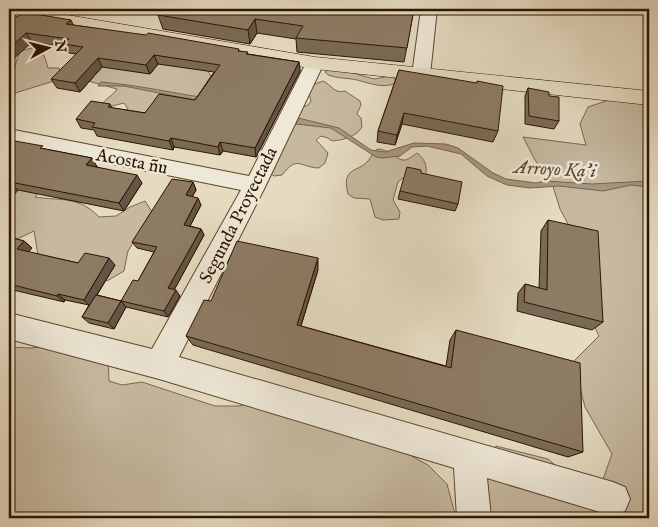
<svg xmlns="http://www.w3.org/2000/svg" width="658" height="527" viewBox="0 0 658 527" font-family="'IM FELL English',serif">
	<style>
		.green { fill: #c6b9a0; stroke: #7a6650 }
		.water { fill: #a7977f; stroke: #77634c }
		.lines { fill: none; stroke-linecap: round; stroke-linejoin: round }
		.minor-casing { stroke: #5c4630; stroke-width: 2 }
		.major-casing { stroke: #2e1400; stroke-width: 1 }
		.minor { fill: #eee8d7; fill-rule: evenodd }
		.major { fill: #e5dbc1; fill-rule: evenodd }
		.wall { fill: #796a56; stroke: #2e1400 }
		.shaded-wall { fill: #635646; stroke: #2e1400 }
		.building { fill: #8d7b64; stroke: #2e1400 }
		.labels { text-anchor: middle; stroke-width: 5; stroke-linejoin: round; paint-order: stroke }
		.street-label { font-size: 18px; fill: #2e1400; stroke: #eee8d7 }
		.water-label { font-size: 19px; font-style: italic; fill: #5e4833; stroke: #eee8d7 }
	</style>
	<rect width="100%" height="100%" fill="#e5dbc1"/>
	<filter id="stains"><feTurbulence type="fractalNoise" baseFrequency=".004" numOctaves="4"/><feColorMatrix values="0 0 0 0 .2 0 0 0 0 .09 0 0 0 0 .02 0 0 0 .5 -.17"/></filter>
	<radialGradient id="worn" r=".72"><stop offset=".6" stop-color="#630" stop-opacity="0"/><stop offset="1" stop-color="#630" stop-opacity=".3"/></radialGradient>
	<path class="green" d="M 33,48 C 44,51 45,57 48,68 L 59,68 L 61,74 L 57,80 L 9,95 L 9,71 L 14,68 C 20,54 15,51 33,48 Z
		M 149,53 L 207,70 L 211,76 L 212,83 L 250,98 L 150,107 L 143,115 L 123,117 L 128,109 L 124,103 L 100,109 C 103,99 112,97 117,89 L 88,81 L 95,68 Z
		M 329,69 L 346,71 L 374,79 L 391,76 L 396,80 L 396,83 C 382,90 365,81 352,79 C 344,78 336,78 328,75 L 325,72 Z
		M 323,81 C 332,85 334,94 345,91 L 360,101 L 361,105 L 357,114 L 361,118 L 362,127 C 356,137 343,140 332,141 L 328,138 L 321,136 L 316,140 L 328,153 L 325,163 L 319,168 C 298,167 298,155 282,175 L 274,176 L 268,172 L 297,110 L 308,105 L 311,101 L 309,93 L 312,85 Z
		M 612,99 L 649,103 L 649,518 L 486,518 L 482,494 L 496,446 L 548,459 L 596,499 L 612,454 L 585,407 L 573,362 L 599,336 L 582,300 L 575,237 L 560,209 L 552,183 L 535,160 L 523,137 L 586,145 L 580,124 L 588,107 Z
		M 378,149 C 390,149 398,162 406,160 C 409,159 414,155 417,153 C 426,159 428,169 425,179 L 418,181 L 403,178 L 398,182 L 393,200 L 400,212 L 399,219 L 383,220 L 375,217 L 370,199 L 354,198 L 348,194 C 341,167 357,173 368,161 C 372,156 372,152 378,149 Z
		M 56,174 L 35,197 C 62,201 79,196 99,217 L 116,216 L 130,207 L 145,201 L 152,212 L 128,251 L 124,271 L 107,281 L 97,272 L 38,255 L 34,231 L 17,239 L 9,241 L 9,182 Z
		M 56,345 L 108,353 L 109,381 L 122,385 L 142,382 L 215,406 L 239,406 L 259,401 L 382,440 L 428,465 L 447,484 L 456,518 L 9,518 L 9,347 L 31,348 Z"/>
	<path class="water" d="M 101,82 C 139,85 176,94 214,99 L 199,101 L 124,86 L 98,86 Z
		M 298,118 L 339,128 L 371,150 L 385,152 L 414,143 L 446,144 L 458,148 L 493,173 L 506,179 L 536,183 L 545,181 L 592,184 L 649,181 L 649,187 L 631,185 L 603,191 L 559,186 L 530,188 L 507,185 L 487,176 L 461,154 L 427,146 L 412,147 L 400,156 L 382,158 L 376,157 L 331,128 L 296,124 Z"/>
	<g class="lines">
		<defs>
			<path id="minor" d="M 47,9 L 65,9 L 52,20 L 40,20 L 38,17 Z
				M 421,9 L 437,9 L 430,75 L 427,79 L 421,80 L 415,79 L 412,75 Z
				M 315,58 L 321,59 L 324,63 L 266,185 L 179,357 L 613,482 L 625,487 L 630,499 L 625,511 L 613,516 L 487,478 L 491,518 L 457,518 L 454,468 L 159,379 L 9,339 L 9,313 L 152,349 L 241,190 L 9,143 L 9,129 L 249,176 L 306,63 L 309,59 Z"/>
			<path id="major" d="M 9,9 L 32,9 L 315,57 L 649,91 L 649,105 L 315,69 L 9,15 Z"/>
		</defs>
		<use href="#minor" class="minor-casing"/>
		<use href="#major" class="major-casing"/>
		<use href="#minor" class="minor"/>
		<use href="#major" class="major"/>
	</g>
	<path class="wall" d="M 414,9 L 404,62 L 297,52 L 296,39 L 257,33 L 250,44 L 163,29 L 158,15 Z
		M 10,23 L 73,25 L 240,51 L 248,54 L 299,62 L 300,71 L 256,157 L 223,151 L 220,155 L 174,147 L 173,150 L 97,136 L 94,130 L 81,128 L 76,119 L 110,104 L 112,108 L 145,113 L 195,100 L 214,72 L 158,64 L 150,74 L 102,67 L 80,92 L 57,88 L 51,79 L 76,54 L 69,53 L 66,47 L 32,42 Z
		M 399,70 L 498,131 L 493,142 L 402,124 L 395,145 L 377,142 L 378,131 Z
		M 528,88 L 549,96 L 559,121 L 554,129 L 525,124 L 525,96 Z
		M 9,147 L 45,149 L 92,158 L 97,167 L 142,183 L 124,211 L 18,190 L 9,200 Z
		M 421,173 L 458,204 L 455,211 L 398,199 L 400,191 Z
		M 193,182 L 196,190 L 192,197 L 201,205 L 190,226 L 201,229 L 204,235 L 174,290 L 180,296 L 168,317 L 126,307 L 114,329 L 89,323 L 82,317 L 89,305 L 65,300 L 64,302 L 9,289 L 9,237 L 24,241 L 32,248 L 28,252 L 78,263 L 115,265 L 97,295 L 121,301 L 138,281 L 154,252 L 137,248 L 132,242 Z
		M 548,220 L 603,322 L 592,330 L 517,311 L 518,293 L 525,284 L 539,288 L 541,231 Z
		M 318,270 L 301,326 L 446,366 L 450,340 L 456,330 L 583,452 L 568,457 L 193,345 L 186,336 Z"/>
	<path class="shaded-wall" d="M 255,19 L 257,33 L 250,44 L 248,30 Z
		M 71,20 L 75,29 L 66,24 Z
		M 26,33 L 32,42 L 9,63 L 9,49 Z
		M 154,55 L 158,64 L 150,74 L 146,65 Z
		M 98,58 L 102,67 L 80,92 L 75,83 Z
		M 299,62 L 300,71 L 256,157 L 255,148 Z
		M 404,113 L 402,124 L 395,145 L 397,135 Z
		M 171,138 L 174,147 L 173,150 L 169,141 Z
		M 220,142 L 223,151 L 220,155 L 218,147 Z
		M 92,158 L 97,167 L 92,174 L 86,165 Z
		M 137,175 L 142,183 L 124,211 L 119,203 Z
		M 10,182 L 18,190 L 9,200 L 9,183 Z
		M 193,182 L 196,190 L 189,203 L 186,195 Z
		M 198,198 L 201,205 L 187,232 L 184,225 Z
		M 201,229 L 204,235 L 172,294 L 168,288 Z
		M 24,241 L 32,248 L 25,256 L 17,249 Z
		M 109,258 L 115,265 L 90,306 L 84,300 Z
		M 318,258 L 318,270 L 298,335 L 297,325 Z
		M 176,290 L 180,296 L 168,317 L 164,311 Z
		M 58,294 L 65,300 L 64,302 L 57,296 Z
		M 121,301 L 126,307 L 114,329 L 108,323 Z"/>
	<path class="building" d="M 164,9 L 414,9 L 407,48 L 296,38 L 303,26 L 255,19 L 248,30 L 158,15 Z
		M 23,12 L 71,20 L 66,24 L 146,35 L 148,33 L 239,49 L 238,51 L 248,52 L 246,54 L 299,62 L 255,148 L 220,142 L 218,147 L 171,138 L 169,141 L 92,127 L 95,123 L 76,119 L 91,101 L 110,104 L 108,107 L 145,113 L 159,94 L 195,100 L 220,65 L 154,55 L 146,65 L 98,58 L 75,83 L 51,79 L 83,47 L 64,44 L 69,39 L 26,33 L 9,49 L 9,23 L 10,23 Z
		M 399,70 L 477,83 L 477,81 L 503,86 L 498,131 L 404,113 L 397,135 L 378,131 Z
		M 528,88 L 549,92 L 549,96 L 559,97 L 559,121 L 529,116 Z
		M 15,141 L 43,146 L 40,148 L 92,158 L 86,165 L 137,175 L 119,203 L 10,182 L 9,183 L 9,147 L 10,147 Z
		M 407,167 L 421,170 L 421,173 L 462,182 L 458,204 L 400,191 Z
		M 172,179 L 193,182 L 186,195 L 198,198 L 184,225 L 201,229 L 168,288 L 176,290 L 164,311 L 121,301 L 133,280 L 138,281 L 157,247 L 132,242 Z
		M 548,220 L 598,231 L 603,322 L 524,302 L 525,284 L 547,290 Z
		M 9,237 L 24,241 L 17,249 L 78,263 L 85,253 L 109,258 L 84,300 L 58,294 L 57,296 L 9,284 Z
		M 237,241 L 318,258 L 297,325 L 451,368 L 456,330 L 580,363 L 583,452 L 186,336 L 204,300 L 211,301 Z
		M 96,295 L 121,301 L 108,323 L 82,317 Z"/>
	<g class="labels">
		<g class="street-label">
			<text transform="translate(132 161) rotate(11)" y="6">Acosta ñu</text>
			<text transform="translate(238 215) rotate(-63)" y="6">Segunda Proyectada</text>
		</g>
		<g class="water-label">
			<text transform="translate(555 168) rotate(3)" y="7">Arroyo Ka'i</text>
		</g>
	</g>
	<rect width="658" height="527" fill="none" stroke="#e5dbc1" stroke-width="30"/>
	<rect x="10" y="10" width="638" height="507" fill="none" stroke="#2e1400" stroke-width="2.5"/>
	<rect x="15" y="15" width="628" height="497" fill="none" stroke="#2e1400"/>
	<g transform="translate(48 48) rotate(83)" stroke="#eee8d7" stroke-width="4" paint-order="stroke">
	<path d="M0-4L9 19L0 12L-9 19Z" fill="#2e1400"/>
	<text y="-8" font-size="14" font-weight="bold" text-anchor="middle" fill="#2e1400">N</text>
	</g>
	<rect width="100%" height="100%" filter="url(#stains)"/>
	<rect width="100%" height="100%" fill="url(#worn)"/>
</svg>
